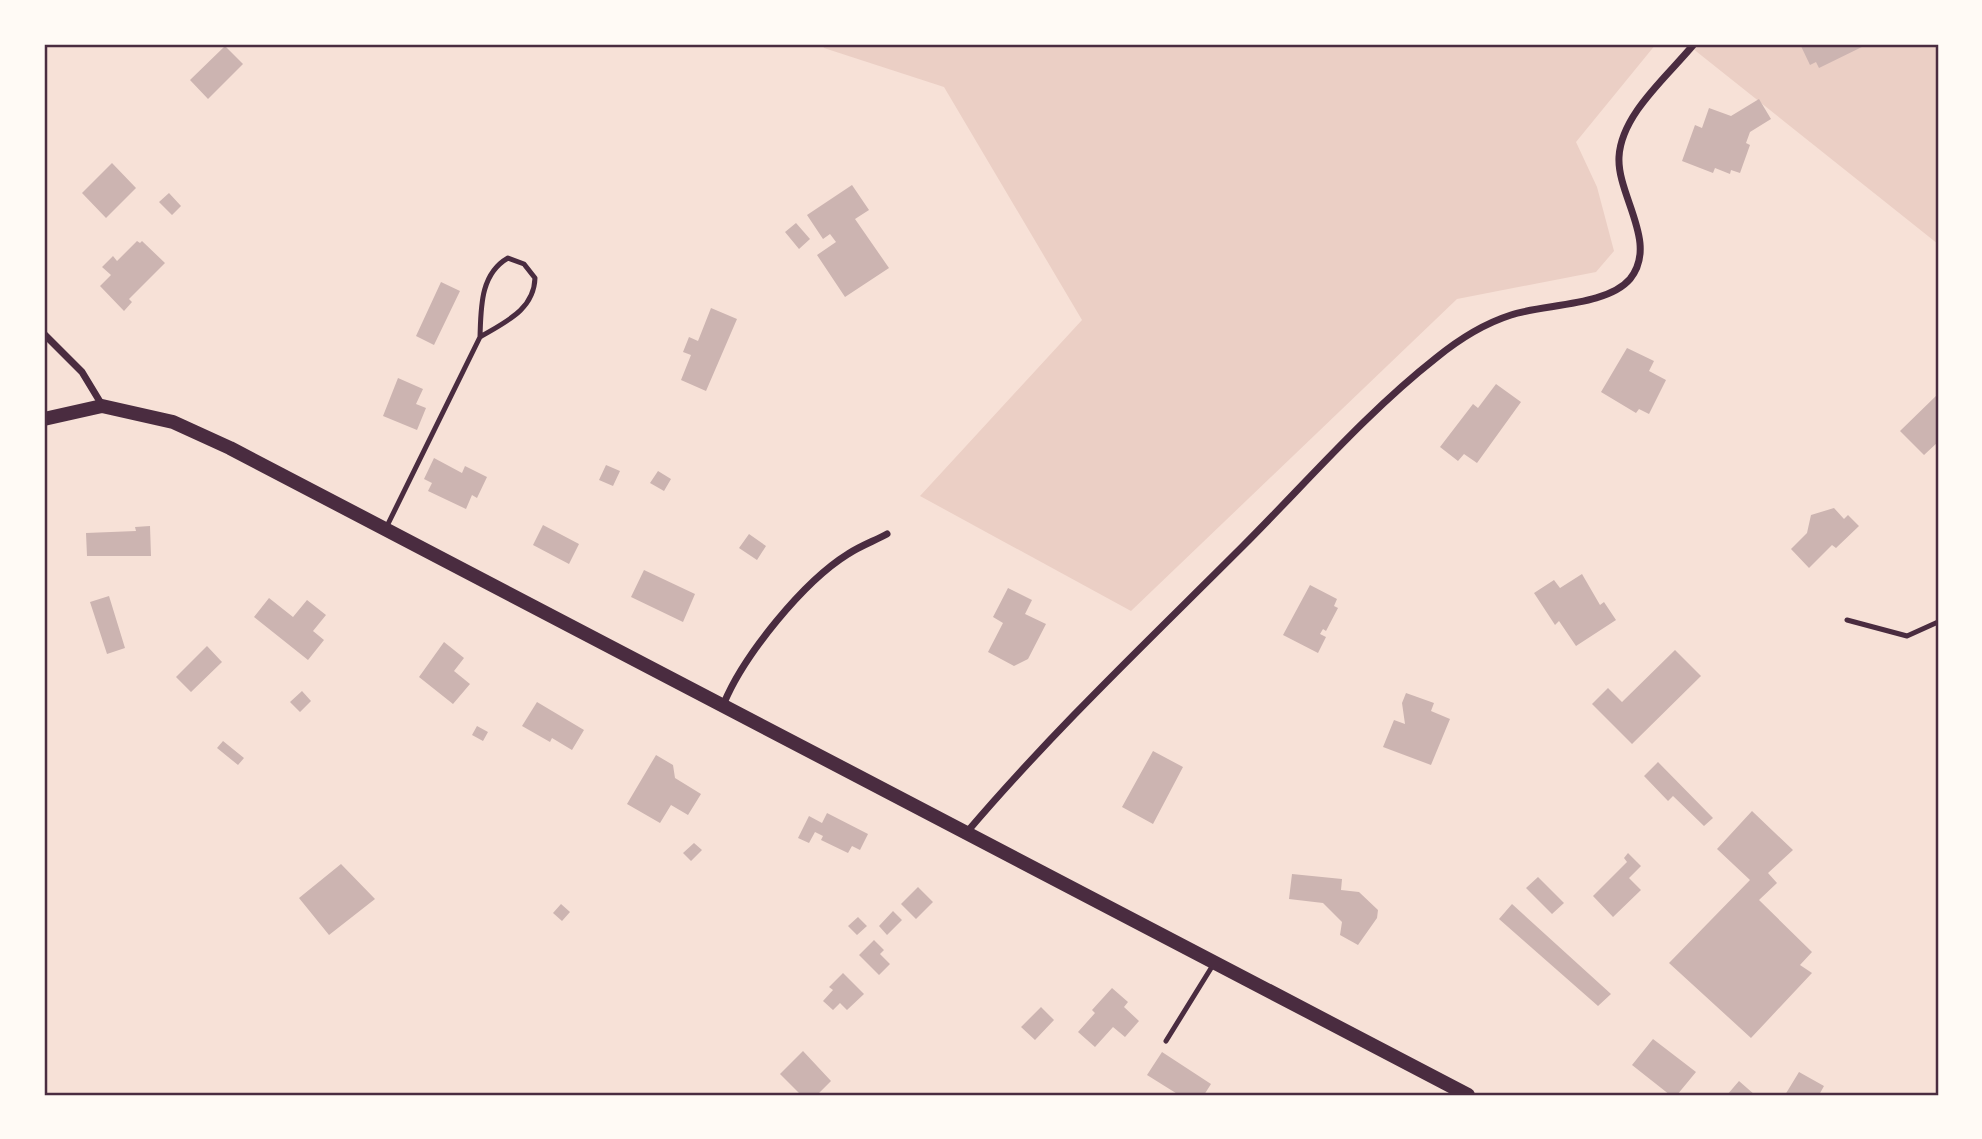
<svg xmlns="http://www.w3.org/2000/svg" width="1982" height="1139" viewBox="0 0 1982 1139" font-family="'Public Sans',sans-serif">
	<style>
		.green { fill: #ebcfc5 }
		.building { fill: #ccb4b1 }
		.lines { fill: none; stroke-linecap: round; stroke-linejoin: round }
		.service { stroke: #4a2c40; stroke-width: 5 }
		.minor { stroke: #4a2c40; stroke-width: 7 }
		.secondary { stroke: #4a2c40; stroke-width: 14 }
		.neatline { fill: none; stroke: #4a2c40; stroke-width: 2.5 }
	</style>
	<rect width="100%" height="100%" fill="#f7e1d7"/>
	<path class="green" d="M 822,44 L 1656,44 L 1576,142 L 1597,187 L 1614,251 L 1596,272 L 1457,299 L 1131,611 L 920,496 L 1082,320 L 944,87 L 824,48 Z
		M 1687,44 L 1938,44 L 1938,244 Z"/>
	<path class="building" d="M 1800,44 L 1868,44 L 1819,68 L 1816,62 L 1810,65 Z
		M 225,46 L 243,64 L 208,99 L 190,80 Z
		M 1759,99 L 1771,119 L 1750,132 L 1746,143 L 1750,145 L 1740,173 L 1731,170 L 1730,174 L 1715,168 L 1713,173 L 1682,161 L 1695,125 L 1702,128 L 1709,108 L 1731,116 Z
		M 112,163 L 136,188 L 106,218 L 82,193 Z
		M 852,185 L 869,210 L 855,219 L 889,268 L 845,297 L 817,255 L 836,242 L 830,234 L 823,239 L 807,215 Z
		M 169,193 L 181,206 L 172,215 L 159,202 Z
		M 796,223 L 810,239 L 799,249 L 785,232 Z
		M 137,241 L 140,243 L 142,241 L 165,263 L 129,299 L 132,302 L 124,311 L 100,286 L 111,275 L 102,267 L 113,256 L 117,261 Z
		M 441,282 L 460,291 L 434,345 L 416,336 Z
		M 711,308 L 737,319 L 706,391 L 681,380 L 691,355 L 683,352 L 689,337 L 698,341 Z
		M 1627,348 L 1654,361 L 1649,371 L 1666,380 L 1649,414 L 1639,409 L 1636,413 L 1601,392 Z
		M 398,378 L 423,389 L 416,404 L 426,408 L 417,430 L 383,416 Z
		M 1496,384 L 1521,402 L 1477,463 L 1464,454 L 1458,461 L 1440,447 L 1473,404 L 1478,408 Z
		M 1938,394 L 1938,442 L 1924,455 L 1900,431 Z
		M 434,458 L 462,473 L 465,466 L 487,477 L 477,498 L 472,495 L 466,509 L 428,491 L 432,483 L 424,479 Z
		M 606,465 L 620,471 L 613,486 L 599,480 Z
		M 658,471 L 671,479 L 664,491 L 650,483 Z
		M 1834,508 L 1844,519 L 1848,515 L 1859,526 L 1836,548 L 1832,545 L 1809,568 L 1791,549 L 1807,533 L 1811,515 Z
		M 543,525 L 579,544 L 569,564 L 533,545 Z
		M 150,526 L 151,556 L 87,556 L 86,533 L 136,531 L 135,527 Z
		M 749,534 L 766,546 L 757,560 L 739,548 Z
		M 644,570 L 695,594 L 683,622 L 631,597 Z
		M 1582,574 L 1600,605 L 1604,602 L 1616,620 L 1576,646 L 1559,621 L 1555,625 L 1534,593 L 1554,580 L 1560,588 Z
		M 1310,585 L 1337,599 L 1334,606 L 1338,608 L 1326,631 L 1323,629 L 1320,634 L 1326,637 L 1318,653 L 1283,635 Z
		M 1008,588 L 1032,600 L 1025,614 L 1046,624 L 1028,659 L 1014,666 L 988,652 L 1003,623 L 993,617 Z
		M 109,596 L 125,648 L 107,654 L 90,602 Z
		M 269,598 L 293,617 L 307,600 L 326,615 L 313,631 L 324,640 L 308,660 L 254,617 Z
		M 444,642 L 464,658 L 454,671 L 470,684 L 453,704 L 419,677 Z
		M 207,646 L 222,662 L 191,692 L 176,677 Z
		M 1675,650 L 1701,676 L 1632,744 L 1592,704 L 1608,688 L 1622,702 Z
		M 302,691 L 311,701 L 300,712 L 290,702 Z
		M 1406,693 L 1434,703 L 1431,711 L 1450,719 L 1431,765 L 1383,747 L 1394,720 L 1405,724 L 1402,703 Z
		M 537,702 L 584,730 L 572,750 L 552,738 L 550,742 L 522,726 Z
		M 477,726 L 488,732 L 483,741 L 472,735 Z
		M 223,741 L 244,758 L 238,765 L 217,748 Z
		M 1153,751 L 1183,767 L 1153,824 L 1122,807 Z
		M 656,755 L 673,765 L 675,778 L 701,794 L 688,815 L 671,805 L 660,823 L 627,804 Z
		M 1658,762 L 1713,818 L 1704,826 L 1673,796 L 1668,801 L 1644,776 Z
		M 1752,811 L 1793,850 L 1768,873 L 1777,883 L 1759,900 L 1812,952 L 1800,965 L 1812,973 L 1751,1038 L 1669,963 L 1750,880 L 1717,849 Z
		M 827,813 L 868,834 L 860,850 L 852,846 L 848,853 L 821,840 L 823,836 L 815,832 L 809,843 L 798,838 L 809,816 L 822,823 Z
		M 694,843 L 702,850 L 691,861 L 683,853 Z
		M 1628,853 L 1641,866 L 1629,878 L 1641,890 L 1613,917 L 1593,896 L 1627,862 L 1624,858 Z
		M 341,864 L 375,899 L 329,935 L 299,898 Z
		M 1292,874 L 1342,879 L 1341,890 L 1359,892 L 1378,910 L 1377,918 L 1358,945 L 1340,935 L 1342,922 L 1323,903 L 1289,899 Z
		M 1538,877 L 1564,903 L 1552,914 L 1526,888 Z
		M 918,887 L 933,902 L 916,919 L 901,904 Z
		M 561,904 L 570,912 L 562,921 L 553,913 Z
		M 1512,904 L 1611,994 L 1598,1006 L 1499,919 Z
		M 893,911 L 902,920 L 887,935 L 879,926 Z
		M 858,917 L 867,926 L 857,935 L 848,926 Z
		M 874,940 L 884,950 L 880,954 L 890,964 L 879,975 L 859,955 Z
		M 843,973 L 864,994 L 847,1010 L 840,1003 L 833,1010 L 823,1001 L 833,990 L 829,987 Z
		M 1112,988 L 1128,1002 L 1124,1007 L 1139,1021 L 1125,1037 L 1113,1027 L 1095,1047 L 1078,1032 L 1095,1013 L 1092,1010 Z
		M 1041,1007 L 1054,1020 L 1035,1040 L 1021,1027 Z
		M 1653,1039 L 1696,1072 L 1677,1095 L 1670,1095 L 1632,1065 Z
		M 803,1051 L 831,1081 L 817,1095 L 801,1095 L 780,1074 Z
		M 1162,1052 L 1211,1084 L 1204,1095 L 1179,1095 L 1147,1075 Z
		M 1799,1072 L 1824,1086 L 1819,1095 L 1785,1095 Z
		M 1739,1081 L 1755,1095 L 1727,1095 Z"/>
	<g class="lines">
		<path class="service" d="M 386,528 L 480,337 C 481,308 480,274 508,258 L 524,264 L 535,278 C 534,310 505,322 480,337
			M 1847,620 L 1907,636 L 1938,622
			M 1166,1041 L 1213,965"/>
		<path class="minor" d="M 44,334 L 82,372 L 102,405
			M 724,703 C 744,655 803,582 848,554 C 860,546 874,541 887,534
			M 967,832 C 1053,731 1149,640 1243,546 C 1306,483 1366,413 1436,358 C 1458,340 1483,324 1511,315 C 1544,304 1607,306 1630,279 C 1659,243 1617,196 1619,157 C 1621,114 1669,75 1694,44"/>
		<path class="secondary" d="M 44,419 L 102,406 L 173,422 L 230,448 L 1468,1095"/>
	</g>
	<rect width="1982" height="1139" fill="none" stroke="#fffaf5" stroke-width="91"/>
	<rect x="46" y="46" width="1891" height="1048" class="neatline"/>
</svg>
